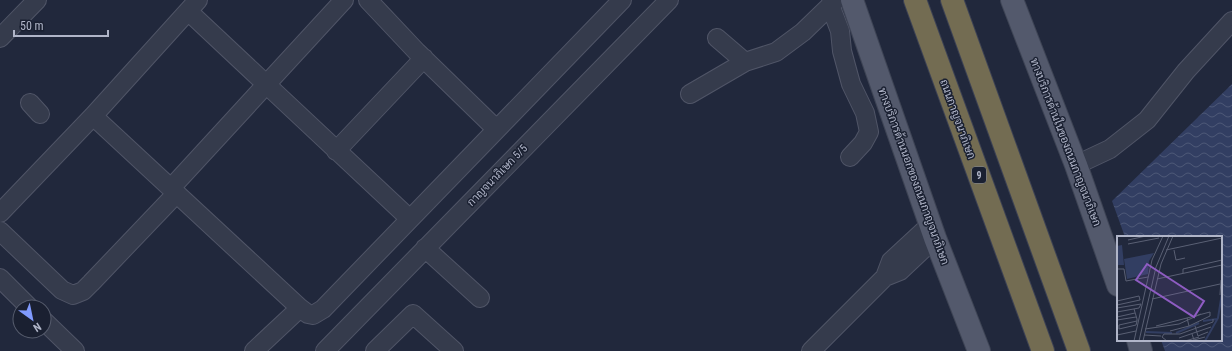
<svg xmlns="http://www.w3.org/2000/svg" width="1232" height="351" viewBox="0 0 1232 351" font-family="'Roboto Condensed',Sarabun,sans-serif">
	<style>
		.water { fill: url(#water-waves) }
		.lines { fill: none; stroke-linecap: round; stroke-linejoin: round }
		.minor-casing { stroke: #505567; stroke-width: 20 }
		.major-casing { stroke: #3e4455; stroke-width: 24 }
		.highway-casing { stroke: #3d4254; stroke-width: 24 }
		.minor { stroke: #353b4c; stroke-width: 18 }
		.major { stroke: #53596c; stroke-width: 22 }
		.highway { stroke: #736c52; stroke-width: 22 }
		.labels { text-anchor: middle; stroke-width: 3; stroke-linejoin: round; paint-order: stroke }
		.shield { fill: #1a2031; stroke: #83889b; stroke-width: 1 }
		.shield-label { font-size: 10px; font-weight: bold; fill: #b0b5c8 }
		.street-label { font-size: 11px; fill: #b0b5c8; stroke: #1a2031 }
		.inset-river { fill: none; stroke: #323e62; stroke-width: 2 }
		.inset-road { fill: none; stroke: #5a6074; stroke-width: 1 }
		.view { fill: #8e5cc2; fill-opacity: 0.15; stroke: #8e5cc2; stroke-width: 2 }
		.inset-edge { fill: none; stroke: #b0b5c8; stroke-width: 2 }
	</style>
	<defs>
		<pattern id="water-waves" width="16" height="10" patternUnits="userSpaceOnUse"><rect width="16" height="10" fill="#323e62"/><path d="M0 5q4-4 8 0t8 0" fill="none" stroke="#4d5877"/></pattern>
	</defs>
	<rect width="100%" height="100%" fill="#21283c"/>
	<path class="water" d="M 1232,84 L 1232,351 L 1165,351 L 1161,340 L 1221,340 L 1221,237 L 1125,237 L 1112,201 Z"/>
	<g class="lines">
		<defs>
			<path id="minor" d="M 368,0 L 417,52 L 490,123 L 498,128
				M 830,5 L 840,31 L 842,51 L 851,84 L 865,113 L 869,132 L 863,143 L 850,157
				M 188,11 L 410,219
				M 0,38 L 37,0
				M 717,38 L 745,62
				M 690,94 L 745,62 L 776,52 L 803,32 L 836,0
				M 30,103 L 40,114
				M 93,116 L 300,308 L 308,314 L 313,315 L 323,309 L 622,0
				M 336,151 L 424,58
				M 1076,165 L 1110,149 L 1147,120 L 1186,71 L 1232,21
				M 171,188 L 344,0
				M 0,213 L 93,116 L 198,0
				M 0,231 L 62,290 L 73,295 L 83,291 L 91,283 L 176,194
				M 425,248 L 480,298
				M 885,277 L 891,261 L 931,224
				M 0,278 L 29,307
				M 44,321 L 75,351
				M 254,351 L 300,308
				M 325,351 L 669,0
				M 375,351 L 413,314 L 454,351
				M 811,351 L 885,277 L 900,271 L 935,238"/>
			<path id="major" d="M 852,0 L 935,238 L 979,351
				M 1012,0 L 1076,165 L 1118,285
				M 1138,340 L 1141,351"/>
			<path id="highway" d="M 915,0 L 1043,351
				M 952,0 L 1079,351"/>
		</defs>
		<use href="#minor" class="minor-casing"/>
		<use href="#major" class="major-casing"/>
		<use href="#highway" class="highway-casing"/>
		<use href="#minor" class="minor"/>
		<use href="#major" class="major"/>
		<use href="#highway" class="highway"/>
	</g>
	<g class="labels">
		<rect class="shield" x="972" y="167" width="14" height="16" rx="3"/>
		<g class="shield-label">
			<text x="979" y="179">9</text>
		</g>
		<g class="street-label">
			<text transform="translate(958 119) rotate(70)" y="4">ถนนกาญจนาภิเษก</text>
			<text transform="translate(1066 142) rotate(69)" y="4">ทางบริการด้านในของถนนกาญจนาภิเษก</text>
			<text transform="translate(497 175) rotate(-46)" y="4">กาญจนาภิเษก 5/5</text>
			<text transform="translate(914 176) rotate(70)" y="4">ทางบริการด้านนอกของถนนกาญจนาภิเษก</text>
		</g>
	</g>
	<g transform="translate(1117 236)">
		<rect width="105" height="105" fill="#21283c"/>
		<path d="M 5,9 L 7,29 L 0,29 L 0,10 ZM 37,17 L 32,25 L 31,38 L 10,43 L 7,23 Z" fill="#323e62"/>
		<path class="inset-river" d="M 86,85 L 100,83M 29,96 L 55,97M 59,97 L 82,87M 88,105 L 101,82 L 105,57"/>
		<path class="inset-road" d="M 11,4 L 29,0M 11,8 L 42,2M 49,14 L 105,2M 57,14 L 59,24 L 68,22M 0,33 L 7,33 L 9,45 L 31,41M 66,37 L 66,33 L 105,24M 40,43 L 105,29M 0,45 L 0,59M 103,59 L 104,44M 35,63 L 103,48M 0,65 L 22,60 L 23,64 L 0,69M 0,72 L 24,68 L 22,72 L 0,76M 17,73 L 20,83 L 20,85 L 19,89 L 2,93 L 2,89 L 20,85M 0,81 L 18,77M 70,82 L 93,76 L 93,80 L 72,90M 0,84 L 19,81M 39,90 L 70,82 L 72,90 L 53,95M 78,90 L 81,100 L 91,96M 28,93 L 62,88 L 84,78M 75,98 L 77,104 L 88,101M 0,99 L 19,95M 27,99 L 44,100M 62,102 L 94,91M 17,105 L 35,24 L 46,0M 22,105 L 39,31 L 52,0M 26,105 L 44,28 L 56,0M 50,105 L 45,101 L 47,98 L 63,98 L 96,86 L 96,83M 68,105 L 82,101"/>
		<path class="view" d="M 30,28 L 87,65 L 77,81 L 19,44 Z"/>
		<rect width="105" height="105" class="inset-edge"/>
	</g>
	<g transform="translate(32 319) rotate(147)"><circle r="19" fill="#1a2031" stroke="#565c6d"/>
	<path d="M0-3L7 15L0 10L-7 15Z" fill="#809afd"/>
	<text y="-6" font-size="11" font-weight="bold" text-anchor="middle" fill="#b0b5c8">N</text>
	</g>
	<path d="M14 30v6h94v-6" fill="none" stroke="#b0b5c8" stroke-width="2"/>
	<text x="20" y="30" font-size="12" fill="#b0b5c8" stroke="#1a2031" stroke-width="3" paint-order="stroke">50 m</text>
</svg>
